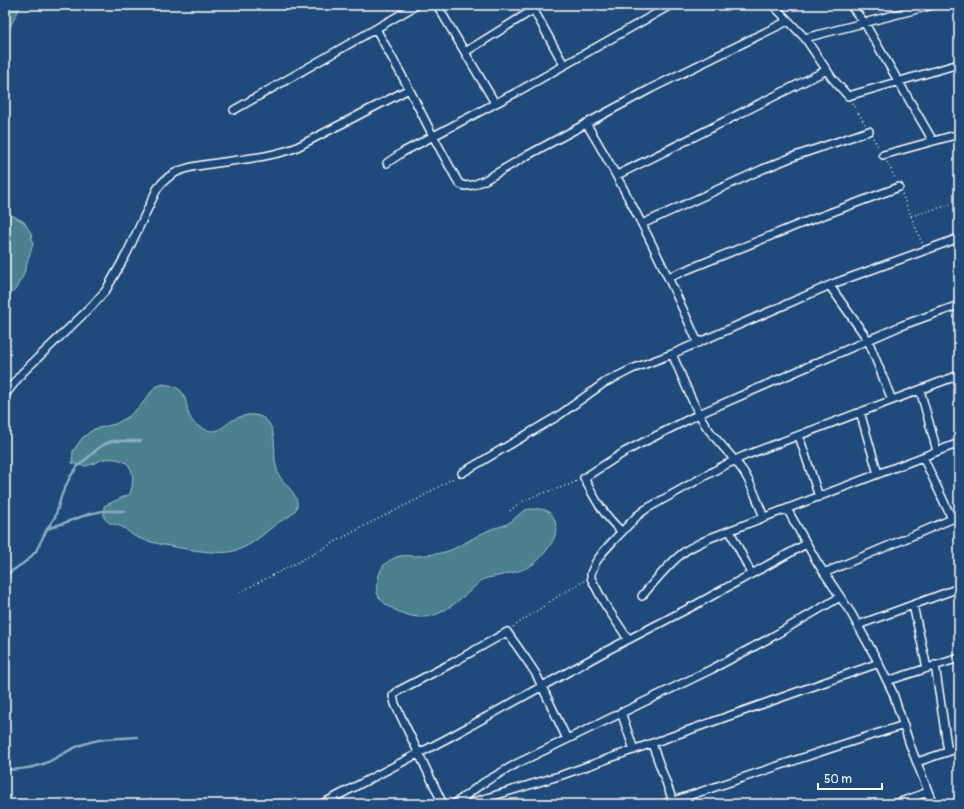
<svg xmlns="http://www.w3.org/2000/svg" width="964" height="809" viewBox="0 0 964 809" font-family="Pangolin,sans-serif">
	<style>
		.green { fill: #4b818f; stroke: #a5c0c7 }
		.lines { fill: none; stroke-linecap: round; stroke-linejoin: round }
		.stream { stroke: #8badc2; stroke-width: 2.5 }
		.street-casing { stroke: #fff; stroke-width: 10 }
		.path { stroke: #fff; stroke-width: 1.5; stroke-dasharray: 1 3; stroke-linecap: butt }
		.street { stroke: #1f4a7a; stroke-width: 7 }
	</style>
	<rect width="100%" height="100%" fill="#1f4a7a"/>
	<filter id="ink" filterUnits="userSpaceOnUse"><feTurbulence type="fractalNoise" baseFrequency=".025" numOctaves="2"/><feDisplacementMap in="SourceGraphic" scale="8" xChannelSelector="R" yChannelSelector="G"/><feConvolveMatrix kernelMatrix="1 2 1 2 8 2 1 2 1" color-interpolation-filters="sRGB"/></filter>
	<g filter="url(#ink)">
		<path class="green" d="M 5,5 L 21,5 L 5,37 Z
			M 5,214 L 10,214 L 24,222 L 31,233 L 33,244 L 23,276 L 15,290 L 5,298 Z
			M 163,384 C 169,385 175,386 180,390 C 192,401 180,422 207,430 C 219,434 224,425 233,420 C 240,416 251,413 259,416 C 277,422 274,445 275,461 C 276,465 277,471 279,475 C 284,485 302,496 296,509 C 291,518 282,519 275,525 C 260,537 248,549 229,552 C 213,555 148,544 134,536 C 130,534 127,529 122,527 C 114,523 111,526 104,518 L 104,506 L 130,494 C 137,472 131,456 105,459 C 98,460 92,466 84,466 C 81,466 76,464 72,463 L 73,451 L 82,438 L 94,429 L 115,424 L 128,417 L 142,404 L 155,387 Z
			M 528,509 C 541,509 550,507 555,521 C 558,530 555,537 551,544 C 537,566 526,570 502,575 C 496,577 489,577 484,579 C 479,582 474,587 470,591 C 446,611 430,626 397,611 C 390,608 380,601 377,593 C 375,586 379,571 384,565 C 388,561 395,557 400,556 C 405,555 411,556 415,556 C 427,555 440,554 451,550 C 464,544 476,536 489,530 C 495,527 503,527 509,523 C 516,518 520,512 528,509 Z"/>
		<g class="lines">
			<path class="stream" d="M 47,529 L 89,514 L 103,511 L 125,511
				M 5,576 L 29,559 L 36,551 L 47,529 L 55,517 L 62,494 L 70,477 L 78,466 L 101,446 L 112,441 L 141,441
				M 5,769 C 17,771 37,767 48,762 C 60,756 71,748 84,744 C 101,738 119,738 137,737"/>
			<defs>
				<path id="street" d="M 437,5 L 495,103
					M 531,5 L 564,65
					M 773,5 L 805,38 L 832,78 L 848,96 L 959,64
					M 850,5 L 864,22 L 933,141
					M 376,29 L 406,83 L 433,136 L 457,180 L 460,184 L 465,186 L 473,185 L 485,180 L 528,155 L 652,88 L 788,21
					M 805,38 L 933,5
					M 465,52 L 541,5
					M 234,110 L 417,5
					M 586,123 C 629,194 665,268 698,343
					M 883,155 L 959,134
					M 387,163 L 403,152 L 517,92 L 671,5
					M 617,175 C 687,141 756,105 827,70
					M 642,224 L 763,169 L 795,156 L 869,131
					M 669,277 L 800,224 L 899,187
					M 830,286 L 868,340 L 892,400
					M 672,354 C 683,378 692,404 706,426 C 717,442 732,455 743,471 C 752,484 758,502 764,518
					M 920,390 L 937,451
					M 5,395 L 22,373 L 91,307 L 106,290 L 127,253 L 157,189 C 161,184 164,180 170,176 C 182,167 202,165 217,163 C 243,159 270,157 295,148 L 409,89
					M 860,412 L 878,474
					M 799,436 L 819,497
					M 923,457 L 952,519
					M 462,473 L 558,416 L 604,383 L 632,369 L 672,354 L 835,283 L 959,238
					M 787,509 L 817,562 L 851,613 L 876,658 L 893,693 L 910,745 L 933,804
					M 730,531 L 751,573
					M 622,532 C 603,514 596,501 584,478 L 626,451 L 699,414 L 903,325 L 959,305
					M 824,573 L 959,516
					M 642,596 C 655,581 668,564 684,552 C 692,546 701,543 710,538 L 959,443
					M 913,605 L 927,668
					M 858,625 L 959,588
					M 628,639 L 604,603 L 591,578 L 591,573 L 596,562 L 603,552 L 614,540 L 637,516 L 646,509 L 721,467 L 744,456 L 959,375
					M 935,665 L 948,752
					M 887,681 L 959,658
					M 621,712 L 634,750
					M 652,744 L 674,804
					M 917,762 L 959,748
					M 322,804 L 448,738 L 608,650 L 697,604 L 806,544
					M 443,804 L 395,704 L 393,696 L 398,691 L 452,663 L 507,632 L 526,659 L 536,674 L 567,739
					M 454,804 L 483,783 L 516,764 L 712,669 L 770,638 L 840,597
					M 467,804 L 562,775 L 879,663
					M 664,804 L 844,744 L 904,725
					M 895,804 L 928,792"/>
			</defs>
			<use href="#street" class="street-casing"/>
			<path class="path" d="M 852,103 L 865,124
				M 873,138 L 879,148
				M 887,162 L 896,180
				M 902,194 L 922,243
				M 911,216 L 959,202
				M 510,511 C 526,494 555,492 577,481
				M 240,592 L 302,560 L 370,523 L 418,499 L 455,477
				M 513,627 L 560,595 L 584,581"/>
			<use href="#street" class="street"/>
		</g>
	</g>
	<rect width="964" height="809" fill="none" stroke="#1f4a7a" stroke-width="20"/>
	<rect x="10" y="10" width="944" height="789" fill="none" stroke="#fff" stroke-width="1.5" filter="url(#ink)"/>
	<path d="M818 783v6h64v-6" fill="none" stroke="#ffffff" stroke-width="2"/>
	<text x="824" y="783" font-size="12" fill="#ffffff" stroke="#1f4a7a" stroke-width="3" paint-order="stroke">50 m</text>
</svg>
